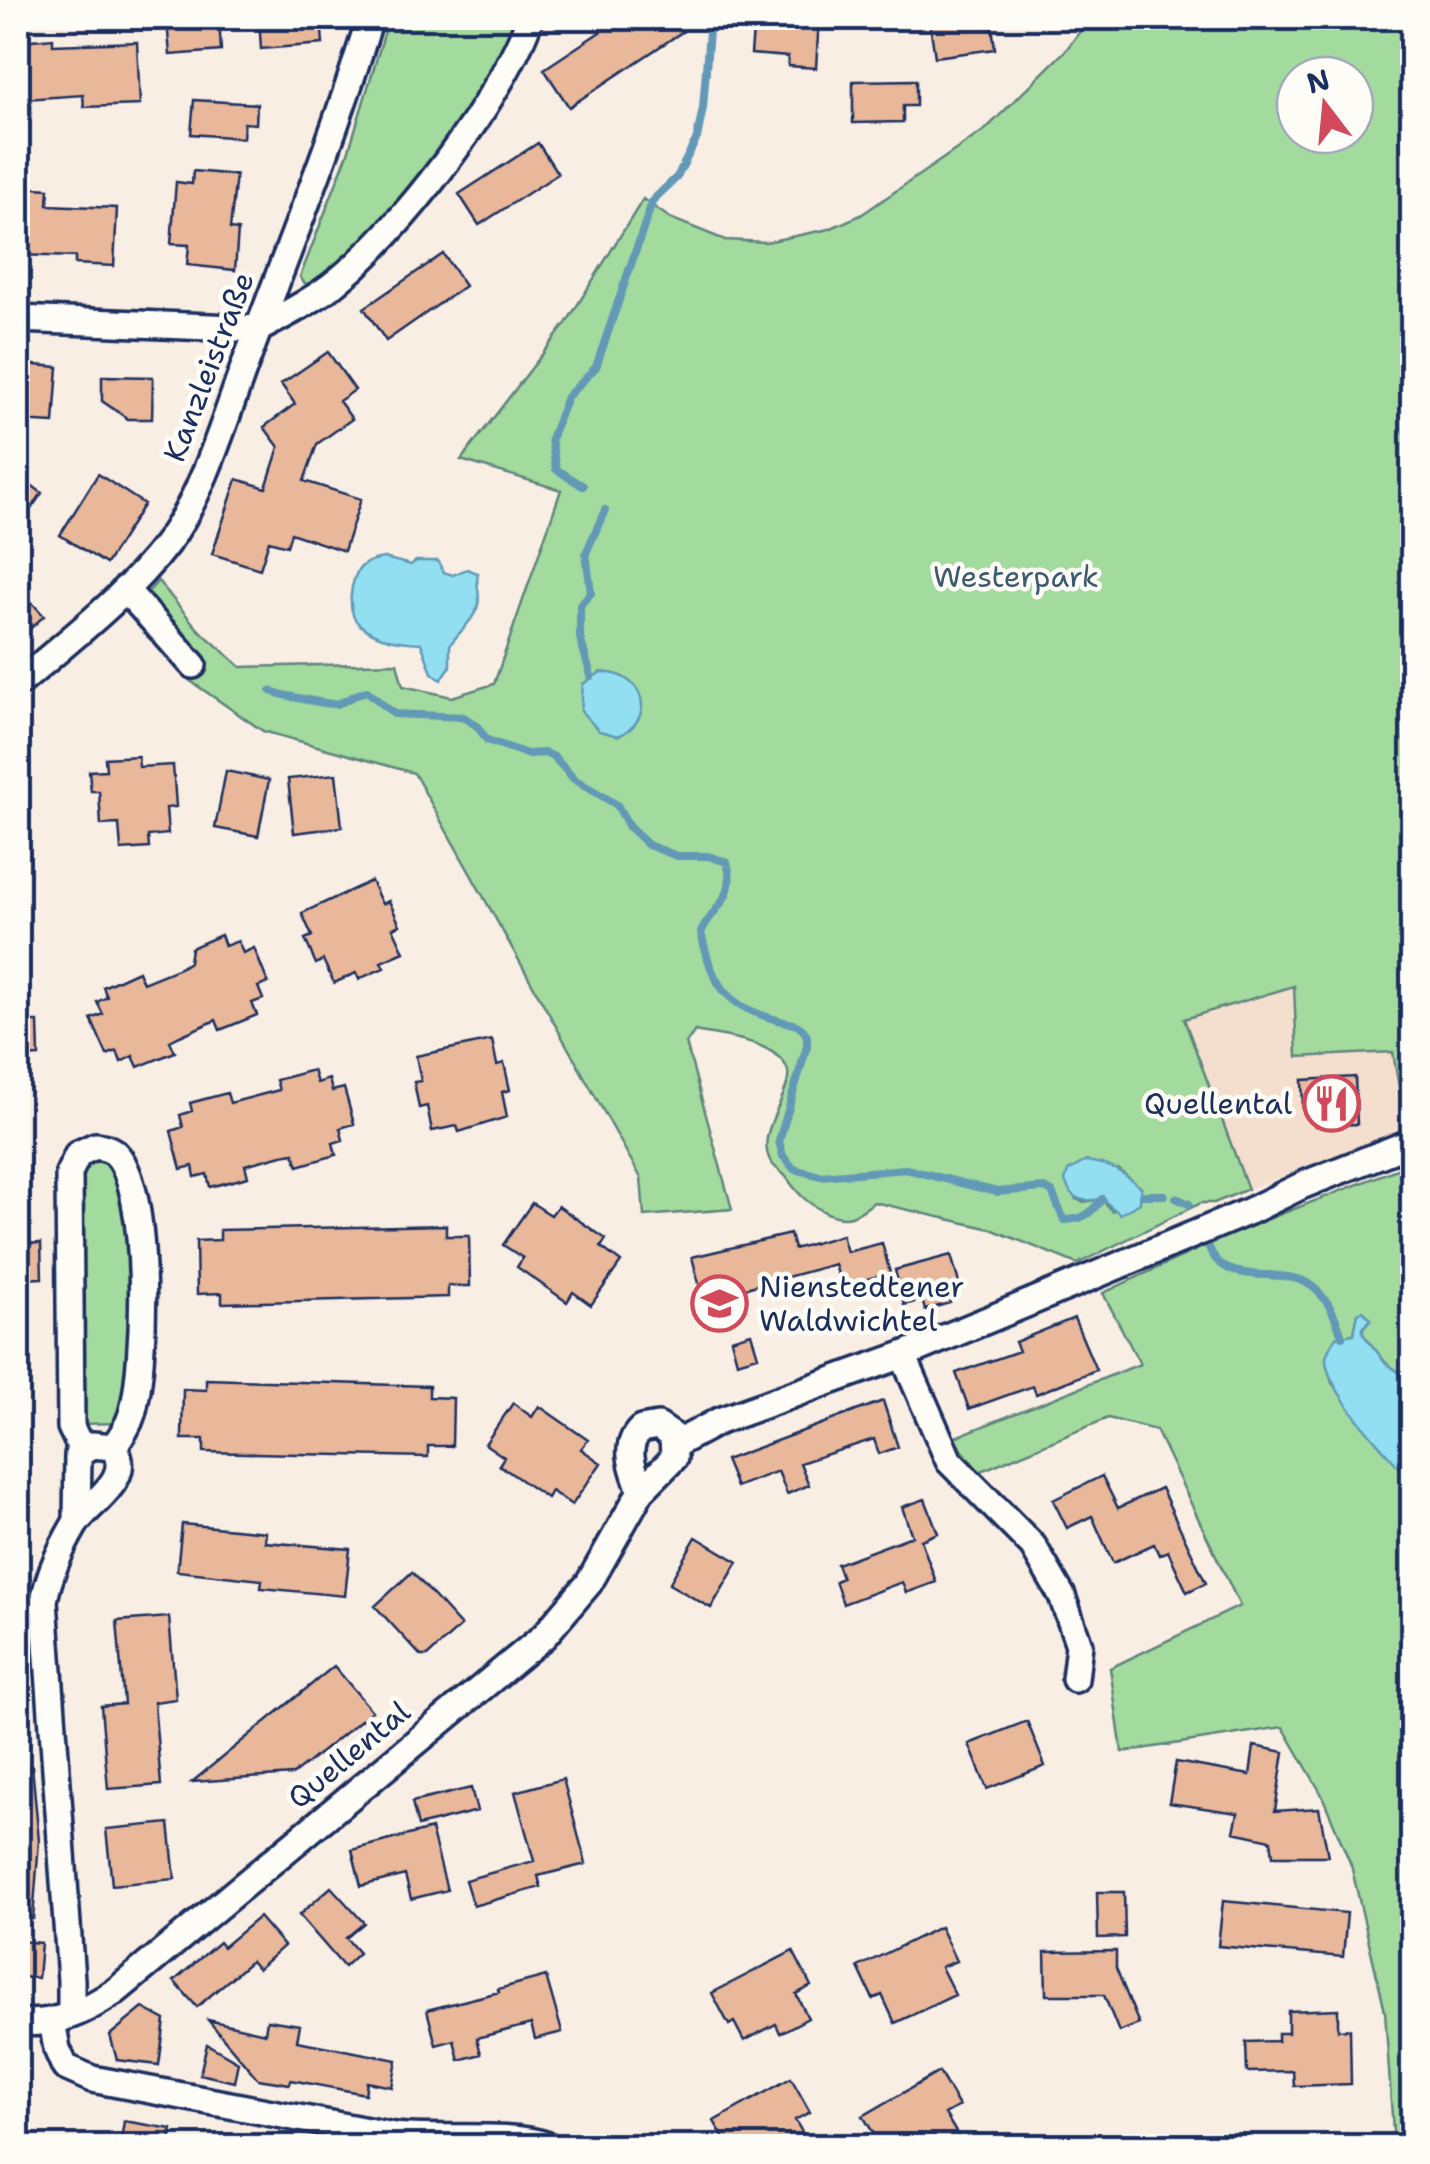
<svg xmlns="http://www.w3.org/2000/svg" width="1430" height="2164" viewBox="0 0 1430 2164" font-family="'Shantell Sans',sans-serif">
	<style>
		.built { fill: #f4dece }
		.green { fill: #a3da9d; stroke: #5f847e; stroke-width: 2.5; fill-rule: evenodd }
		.water { fill: #91dff1; stroke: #6299b6; stroke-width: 2.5 }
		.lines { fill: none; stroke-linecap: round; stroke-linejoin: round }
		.stream { stroke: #6299b6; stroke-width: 8 }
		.building { fill: #e9b89a; stroke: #1b2f5e; stroke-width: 2.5 }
		.minor-casing { stroke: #1b2f5e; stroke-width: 32 }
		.minor { stroke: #fdfcf7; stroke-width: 25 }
		.labels { text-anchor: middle; stroke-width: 9; stroke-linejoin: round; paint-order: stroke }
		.street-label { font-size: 30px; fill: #1b2f5e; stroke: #fdfcf7 }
		.park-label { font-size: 30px; fill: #3d5a6e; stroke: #fdfcf7 }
		.poi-label { font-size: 30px; fill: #1b2f5e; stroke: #fdfcf7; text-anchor: end }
	</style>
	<rect width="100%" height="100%" fill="#f9eee4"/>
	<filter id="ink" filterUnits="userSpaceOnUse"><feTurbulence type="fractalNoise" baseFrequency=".01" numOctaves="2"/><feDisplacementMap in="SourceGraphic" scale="20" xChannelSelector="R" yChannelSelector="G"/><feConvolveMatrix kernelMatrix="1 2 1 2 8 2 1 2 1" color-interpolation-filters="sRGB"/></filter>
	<g filter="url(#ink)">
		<path class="built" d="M 1295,986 L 1394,1052 L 1406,1130 L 1248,1189 L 1183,1020 Z"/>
		<path class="green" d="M 389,18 L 518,18 C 486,92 416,198 357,252 C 344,264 328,274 313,285 L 304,283 L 300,277 L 348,153 Z
			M 1090,18 L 1412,18 L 1412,1128 L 1406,1130 L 1393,1052 L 1297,1057 L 1294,986 L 1184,1019 L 1248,1189 L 1214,1203 L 1201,1203 L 1077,1264 L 991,1229 L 874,1202 C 858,1215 847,1222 827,1213 C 808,1204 798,1194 787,1178 C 783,1172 774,1168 771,1162 C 752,1131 799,1088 786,1066 C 770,1039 722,1037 695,1031 L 686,1043 L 732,1209 L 644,1216 L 641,1178 L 414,773 L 263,731 L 189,680 L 132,610 L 158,581 L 198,629 L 241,667 L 397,663 L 403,686 L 452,697 L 494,684 L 561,490 L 461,460 L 567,322 L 643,199 L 670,218 L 725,240 L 766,242 L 829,229 L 861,215 L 986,129 L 1066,50 ZM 1295,75 L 1355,75 L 1355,135 L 1295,135 ZM 1118,1169 L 1141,1188 L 1112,1211 L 1102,1199 L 1083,1202 L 1076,1199 Z
			M 93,1158 L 110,1162 L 125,1199 L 133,1316 L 122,1423 L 78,1424 L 78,1182 L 84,1163 Z
			M 1412,1163 L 1412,1382 L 1385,1362 L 1363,1334 L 1357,1319 L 1354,1334 L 1336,1337 L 1326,1360 L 1332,1383 L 1412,1482 L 1412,2146 L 1394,2146 L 1385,2011 L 1351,1865 L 1321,1793 L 1283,1727 L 1122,1752 L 1110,1668 L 1240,1606 L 1156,1430 L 1108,1418 L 979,1472 L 953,1438 L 1140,1364 L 1103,1293 L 1235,1232 Z"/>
		<path class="water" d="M 384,558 L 411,565 L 416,561 L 438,561 L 443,572 L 453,575 L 467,569 L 478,573 C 475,584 481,594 478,605 C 475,619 458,633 450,645 L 450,667 L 441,680 L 432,673 L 421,643 C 399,642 377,639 360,625 C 346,614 349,578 362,566 C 368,561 376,559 384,558 Z
			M 601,672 C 646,673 657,720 618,736 L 599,731 L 581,711 L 583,684 Z
			M 1086,1161 C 1109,1164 1124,1172 1141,1188 L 1140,1203 L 1120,1214 L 1102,1199 C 1082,1202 1073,1202 1065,1181 L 1068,1171 Z
			M 1363,1311 L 1371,1319 L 1363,1328 L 1363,1334 L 1385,1362 L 1412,1382 L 1412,1482 C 1391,1457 1325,1391 1326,1358 C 1327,1351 1332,1343 1336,1337 L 1354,1334 L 1358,1313 Z"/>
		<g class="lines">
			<path class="stream" d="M 583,486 L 556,469 L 551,439 L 567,397 L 596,367 L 653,200 L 677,177 L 697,138 L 703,108 L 710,18
				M 591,676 L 580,638 L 580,605 L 591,593 L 586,553 L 605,510
				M 271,691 C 275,694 330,705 336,704 C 347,702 355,693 367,691 L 394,714 L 464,717 L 477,726 L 487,740 L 527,754 L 545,753 L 554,757 L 574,779 L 617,805 L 629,827 L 648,845 L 677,856 L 708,856 L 727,862 C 737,898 716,903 701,932 C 713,987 725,1006 781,1021 C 793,1024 801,1024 807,1036 L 807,1046 L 779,1141 L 783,1156 L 794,1169 L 820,1176 L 906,1169 L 997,1192 L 1045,1188 L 1052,1192 L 1064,1220 C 1083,1220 1090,1214 1102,1199
				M 1142,1195 L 1164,1195
				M 1176,1198 L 1189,1204
				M 1208,1244 C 1221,1289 1277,1266 1307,1283 C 1327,1295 1335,1315 1342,1336"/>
		</g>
		<path class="building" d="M 219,18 L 221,51 L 170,55 L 167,21 Z
			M 259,18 L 321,18 L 323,44 L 261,49 Z
			M 621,18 L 703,18 L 569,107 L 544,69 Z
			M 754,18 L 819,18 L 816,68 L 788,66 L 788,57 L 751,54 Z
			M 929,18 L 991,18 L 995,49 L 935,57 Z
			M 53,38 L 53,45 L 137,42 L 140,105 L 84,107 L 83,95 L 25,99 L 21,41 Z
			M 916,80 L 916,106 L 903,106 L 903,122 L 853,123 L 853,81 Z
			M 194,100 L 257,104 L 256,124 L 244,123 L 243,138 L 191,134 Z
			M 538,143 L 558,174 L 479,225 L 459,194 Z
			M 193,171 L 236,175 L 230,229 L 238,230 L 235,270 L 187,265 L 189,245 L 171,244 L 176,182 L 192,184 Z
			M 18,187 L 49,189 L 48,205 L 117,208 L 114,266 L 75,264 L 75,257 L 18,255 Z
			M 443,254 L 465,286 L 386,341 L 364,308 Z
			M 328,352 L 355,390 L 339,401 L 352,419 L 317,444 L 304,481 L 361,499 L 344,551 L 291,533 L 287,546 L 269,541 L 260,569 L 212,554 L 237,479 L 266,488 L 279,447 L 264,427 L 295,404 L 281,384 Z
			M 22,364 L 58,367 L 54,423 L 18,421 Z
			M 102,376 L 153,377 L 152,419 L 128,419 L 102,401 Z
			M 98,474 L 144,504 L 106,564 L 60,535 Z
			M 18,475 L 42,493 L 18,528 Z
			M 18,587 L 44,616 L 18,640 Z
			M 138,756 L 139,767 L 173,765 L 176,807 L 166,808 L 168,834 L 148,836 L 149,848 L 121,850 L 119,824 L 101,825 L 99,791 L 91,791 L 89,771 L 106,770 L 105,758 Z
			M 226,771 L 269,780 L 258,836 L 215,828 Z
			M 336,774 L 342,827 L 294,833 L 288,779 Z
			M 371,881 L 382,904 L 389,901 L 400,925 L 393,928 L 404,952 L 381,962 L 384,968 L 359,979 L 356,973 L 334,983 L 323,960 L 316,964 L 305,939 L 312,936 L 302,913 Z
			M 221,935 L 225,946 L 238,941 L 243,953 L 254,948 L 268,983 L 258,987 L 263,999 L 252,1003 L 257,1015 L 220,1030 L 216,1020 L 180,1036 L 170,1041 L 175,1052 L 138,1067 L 133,1056 L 121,1062 L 117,1051 L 107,1055 L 91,1019 L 103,1014 L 97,1002 L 107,997 L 103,987 L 138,971 L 143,983 L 180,968 L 189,962 L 191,948 Z
			M 18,1022 L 38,1022 L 39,1056 L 18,1057 Z
			M 492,1040 L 497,1065 L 504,1063 L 510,1090 L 502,1092 L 507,1117 L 459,1132 L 457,1126 L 432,1131 L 427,1106 L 419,1108 L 414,1082 L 421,1081 L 416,1056 Z
			M 313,1070 L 317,1083 L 329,1079 L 332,1091 L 344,1088 L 354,1124 L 340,1128 L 343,1140 L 333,1143 L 336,1155 L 298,1166 L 294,1153 L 282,1155 L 245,1165 L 248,1177 L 210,1187 L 207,1174 L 195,1177 L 193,1166 L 181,1169 L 171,1131 L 183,1127 L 180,1115 L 192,1111 L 190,1103 L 227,1093 L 230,1103 L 279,1090 L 276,1080 Z
			M 1355,1077 L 1357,1124 L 1315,1126 L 1314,1108 L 1303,1109 L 1302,1080 Z
			M 532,1203 L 551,1215 L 558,1206 L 606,1239 L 601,1247 L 621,1262 L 591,1305 L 573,1292 L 567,1302 L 517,1267 L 523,1258 L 503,1245 Z
			M 446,1225 L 446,1236 L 469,1236 L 470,1286 L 448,1286 L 448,1297 L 222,1303 L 222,1293 L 197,1294 L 196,1241 L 220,1240 L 220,1230 Z
			M 790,1234 L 794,1249 L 842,1235 L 847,1252 L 882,1243 L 890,1273 L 841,1286 L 835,1264 L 735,1291 L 739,1305 L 707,1314 L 692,1257 Z
			M 41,1243 L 42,1278 L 18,1279 L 18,1244 Z
			M 951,1255 L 961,1290 L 947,1294 L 950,1303 L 925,1310 L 922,1300 L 904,1305 L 895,1270 Z
			M 1074,1318 L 1096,1370 L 1036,1394 L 1033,1386 L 969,1409 L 956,1373 L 1019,1351 L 1015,1342 Z
			M 751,1333 L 758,1356 L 737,1362 L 731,1339 Z
			M 206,1379 L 429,1386 L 429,1397 L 453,1398 L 452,1446 L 428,1446 L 428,1457 L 204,1452 L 204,1439 L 182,1439 L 183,1389 L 206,1390 Z
			M 883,1401 L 898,1447 L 879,1454 L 874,1439 L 800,1463 L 809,1485 L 787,1494 L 778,1471 L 736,1487 L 725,1460 Z
			M 513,1403 L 532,1417 L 539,1406 L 588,1440 L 581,1449 L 601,1463 L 572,1505 L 551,1491 L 547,1498 L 499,1465 L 504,1457 L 485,1444 Z
			M 1102,1476 L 1118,1508 L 1161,1488 L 1206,1583 L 1187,1592 L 1168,1551 L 1159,1555 L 1154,1544 L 1113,1563 L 1092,1516 L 1067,1528 L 1053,1500 Z
			M 925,1499 L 938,1533 L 921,1540 L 936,1582 L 906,1593 L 902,1582 L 843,1604 L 835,1581 L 842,1578 L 837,1564 L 912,1536 L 902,1507 Z
			M 182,1524 L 266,1532 L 265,1542 L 350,1549 L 345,1596 L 261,1588 L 262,1580 L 177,1571 Z
			M 696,1537 L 738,1562 L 711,1608 L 669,1584 Z
			M 412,1572 L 461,1626 L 428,1656 L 421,1656 L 375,1606 Z
			M 169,1617 L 176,1699 L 154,1702 L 161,1785 L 108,1789 L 101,1706 L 124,1704 L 117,1621 Z
			M 334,1666 L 372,1711 L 309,1762 L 292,1775 L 192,1782 Z
			M 1027,1721 L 1045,1766 L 987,1789 L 969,1744 Z
			M 1254,1746 L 1284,1752 L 1275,1811 L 1319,1808 L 1328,1856 L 1273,1856 L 1271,1840 L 1234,1832 L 1238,1813 L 1169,1803 L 1176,1762 L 1250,1775 Z
			M 32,1766 L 39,1841 L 33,1919 L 18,1918 L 18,1767 Z
			M 563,1779 L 586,1864 L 538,1876 L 541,1887 L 473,1906 L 465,1880 L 534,1861 L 515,1792 Z
			M 471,1788 L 477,1811 L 418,1826 L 412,1802 Z
			M 169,1823 L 175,1879 L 112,1885 L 106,1829 Z
			M 431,1829 L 447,1890 L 411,1899 L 405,1875 L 361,1886 L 352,1850 Z
			M 331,1887 L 364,1923 L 346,1938 L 359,1953 L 344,1967 L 299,1915 Z
			M 1097,1892 L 1124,1892 L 1125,1937 L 1098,1938 Z
			M 1223,1901 L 1347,1913 L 1343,1957 L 1218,1946 Z
			M 259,1917 L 284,1946 L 258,1969 L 251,1961 L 197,2007 L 174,1981 L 219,1942 L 223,1947 Z
			M 940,1927 L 956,1961 L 941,1967 L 955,1995 L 895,2023 L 882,1995 L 873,1999 L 858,1967 Z
			M 18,1941 L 41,1943 L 38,1978 L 18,1977 Z
			M 793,1951 L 811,1986 L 796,1994 L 808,2018 L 780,2033 L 776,2024 L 744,2041 L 734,2022 L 729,2025 L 712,1993 Z
			M 1116,1951 L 1116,1968 L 1139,2024 L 1119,2032 L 1104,1995 L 1046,1995 L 1045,1952 Z
			M 546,1976 L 562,2032 L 535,2039 L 531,2024 L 477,2038 L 481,2054 L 459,2060 L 454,2040 L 436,2045 L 427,2010 L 499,1992 L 498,1989 Z
			M 143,2008 L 165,2020 L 159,2065 L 117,2060 L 110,2035 Z
			M 1338,2009 L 1338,2030 L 1350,2029 L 1351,2084 L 1294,2086 L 1293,2071 L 1247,2072 L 1246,2042 L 1278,2041 L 1278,2033 L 1288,2033 L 1288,2011 Z
			M 208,2020 L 265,2033 L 267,2020 L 300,2025 L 297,2041 L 397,2060 L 392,2087 L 367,2082 L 365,2094 L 291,2080 L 290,2084 L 258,2079 Z
			M 207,2044 L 238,2062 L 234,2082 L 200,2074 Z
			M 939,2072 L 959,2106 L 945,2114 L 960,2139 L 947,2146 L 881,2146 L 863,2116 Z
			M 791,2078 L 810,2112 L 795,2120 L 810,2146 L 728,2146 L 714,2121 Z
			M 124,2121 L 172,2129 L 169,2146 L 120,2146 Z"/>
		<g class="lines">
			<defs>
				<path id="minor" d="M 18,319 L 258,329 C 283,316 308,303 331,286 C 399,235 502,98 530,18
					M 125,589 L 193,665
					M 18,684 C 69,640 126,597 167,543 C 205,492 226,414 249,354 C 291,242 336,132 370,18
					M 903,1355 L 949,1461 L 1033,1546 L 1062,1596 L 1079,1645 L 1075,1679
					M 676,1444 L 719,1421 L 903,1355 L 1250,1211 L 1303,1185 L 1412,1142
					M 82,1450 L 71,1427 L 69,1173 L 78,1154 L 95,1146 C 103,1147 110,1148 116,1154 C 151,1190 146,1366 132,1414 C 128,1427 122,1436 113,1447
					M 71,2015 L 71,1980 L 44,1601 C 49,1574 60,1550 74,1526 C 86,1504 137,1479 113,1447 L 92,1445 L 78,1455 L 77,1520
					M 52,2021 L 57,2049 L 65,2067 L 92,2079 L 394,2136 C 438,2141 512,2132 548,2146
					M 18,2022 C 55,2026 86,2011 116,1991 L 544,1636 L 589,1583 L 641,1491 L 674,1458 L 673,1436 L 658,1426 L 641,1429 C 622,1447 634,1470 641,1491"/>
			</defs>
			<use href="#minor" class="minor-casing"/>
			<use href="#minor" class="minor"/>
		</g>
	</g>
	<defs>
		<symbol id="restaurant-ring" viewBox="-11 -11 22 22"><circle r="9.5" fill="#fdfcf7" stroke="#d1495b" stroke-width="1.5"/><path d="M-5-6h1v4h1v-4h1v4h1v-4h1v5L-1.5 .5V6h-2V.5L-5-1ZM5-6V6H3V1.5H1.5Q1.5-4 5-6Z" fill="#d1495b"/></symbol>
		<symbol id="school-ring" viewBox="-11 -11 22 22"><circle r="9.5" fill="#fdfcf7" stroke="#d1495b" stroke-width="1.5"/><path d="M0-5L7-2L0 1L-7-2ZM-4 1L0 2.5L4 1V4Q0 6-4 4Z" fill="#d1495b"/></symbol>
	</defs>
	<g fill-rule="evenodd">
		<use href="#restaurant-ring" x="1300" y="1072" width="63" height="63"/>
		<use href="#school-ring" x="688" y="1272" width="63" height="63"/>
	</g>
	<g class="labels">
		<g class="street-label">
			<text transform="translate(209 367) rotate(-69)" y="10">Kanzleistraße</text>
			<text transform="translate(349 1755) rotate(-40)" y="10">Quellental</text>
		</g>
		<g class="park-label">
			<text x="1016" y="587">Westerpark</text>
		</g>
		<g class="poi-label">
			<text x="1292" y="1114">Quellental</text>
			<text x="759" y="1297" text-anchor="start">Nienstedtener<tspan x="759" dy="34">Waldwichtel</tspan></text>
		</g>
	</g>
	<rect width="1430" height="2164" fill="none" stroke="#fdfcf7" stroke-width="60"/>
	<rect x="30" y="30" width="1370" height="2104" fill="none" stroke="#1b2f5e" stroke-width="4" filter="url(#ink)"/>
	<g transform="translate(1325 105) rotate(344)"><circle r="48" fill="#fdfcf7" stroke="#a3aaba" stroke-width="2.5"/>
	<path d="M0-8L18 38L0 25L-18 38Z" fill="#d1495b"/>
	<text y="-15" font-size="28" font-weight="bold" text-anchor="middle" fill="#1b2f5e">N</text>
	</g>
</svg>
